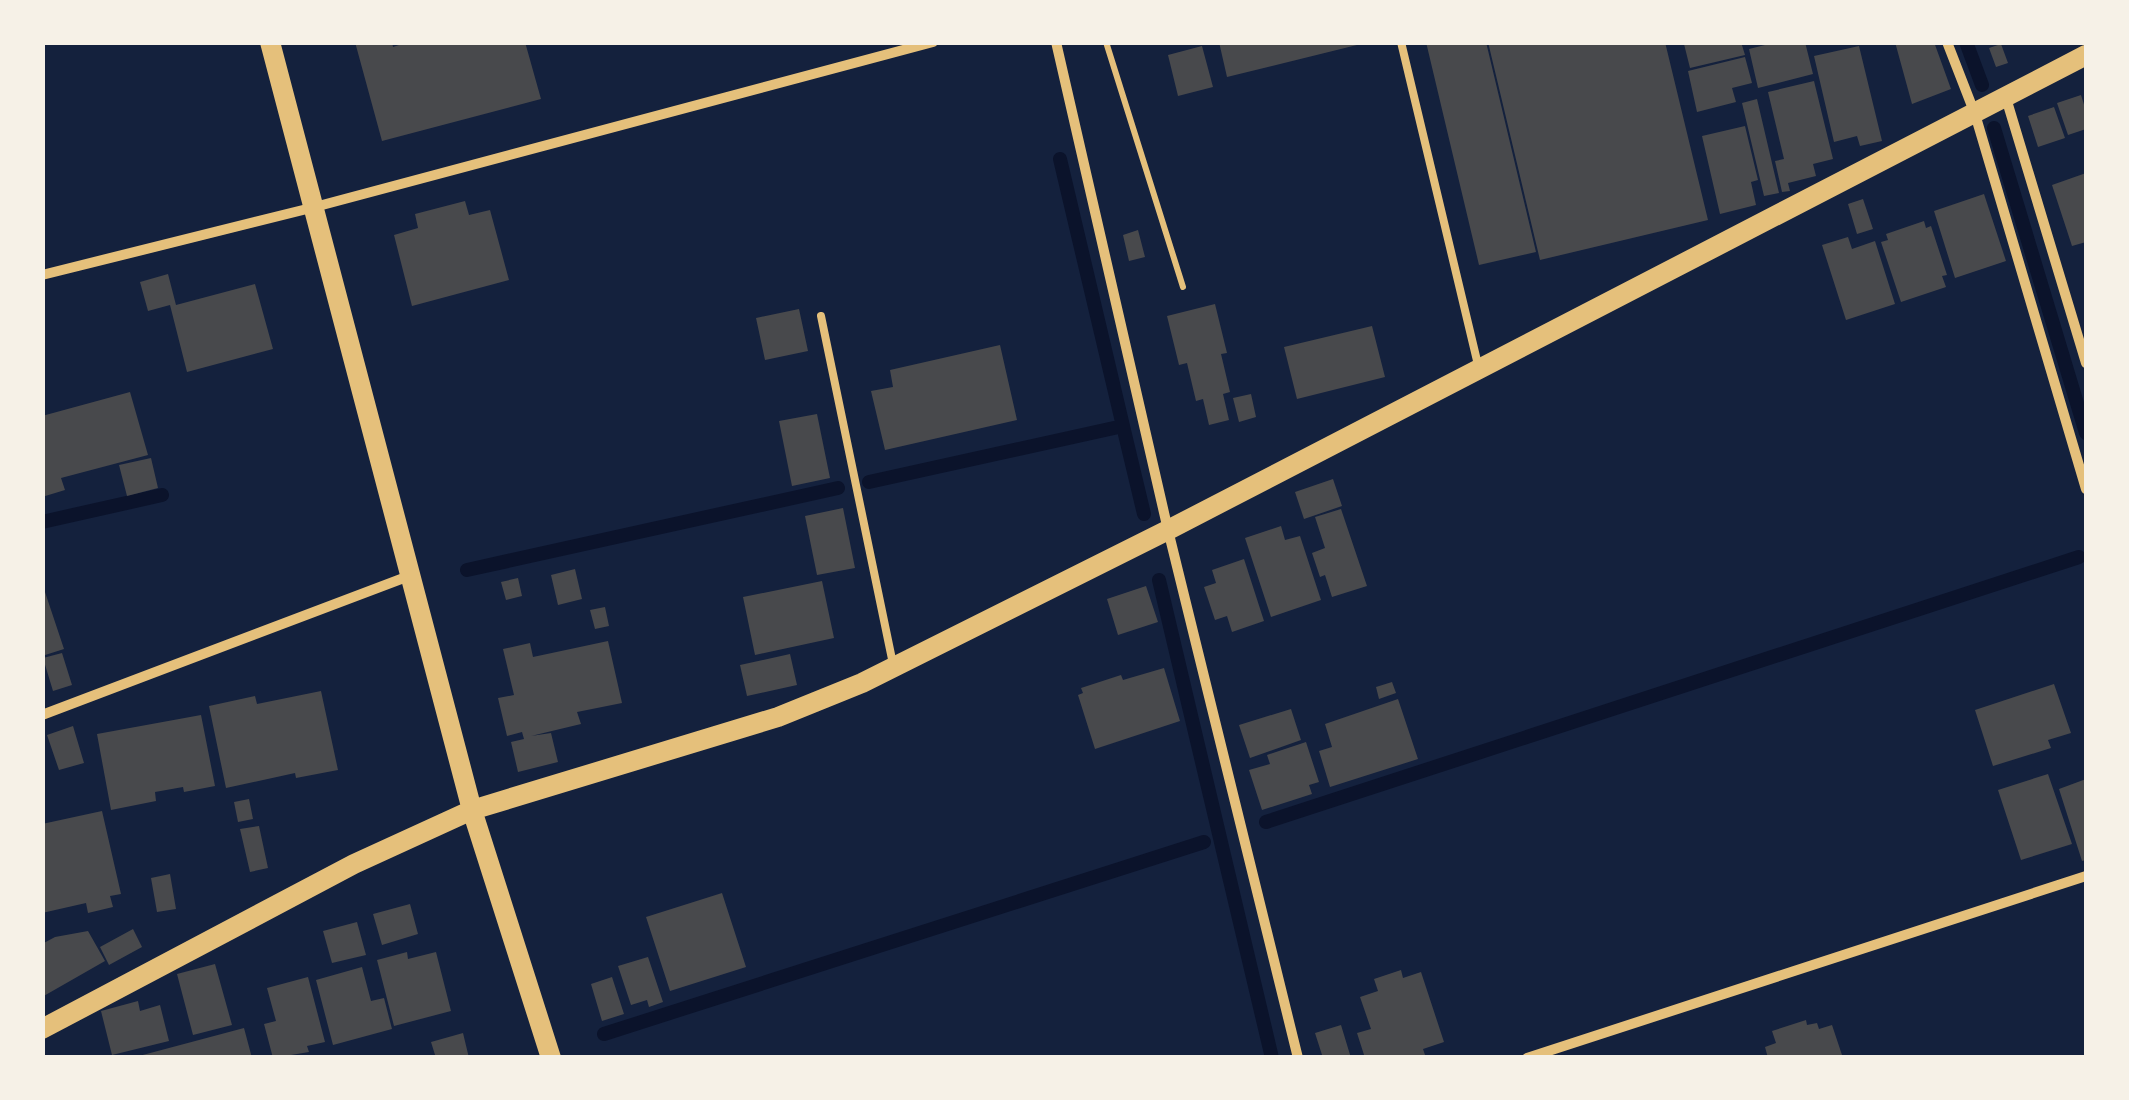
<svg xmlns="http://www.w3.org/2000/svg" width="2129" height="1100" viewBox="0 0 2129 1100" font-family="Raleway,sans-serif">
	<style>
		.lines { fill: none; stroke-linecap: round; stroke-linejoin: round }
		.stream { stroke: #0b132b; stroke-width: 14 }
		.building { fill: #48494c }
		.path { stroke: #e5c07b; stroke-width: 6 }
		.service { stroke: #e5c07b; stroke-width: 8 }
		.minor { stroke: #e5c07b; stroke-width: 10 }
		.secondary { stroke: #e5c07b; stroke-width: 20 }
	</style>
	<rect width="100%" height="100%" fill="#14213d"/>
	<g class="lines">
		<path class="stream" d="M 1966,42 L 1982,85
			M 1994,128 L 2086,433
			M 1123,426 L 1144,514
			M 869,482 L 1123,426 L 1060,159
			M 42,522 L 162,495
			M 467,570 L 838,488
			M 1159,580 L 1272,1058
			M 1266,822 L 2079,557
			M 604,1034 L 1204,842"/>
	</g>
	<path class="building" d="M 355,42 L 392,42 L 393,47 L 408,42 L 525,42 L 541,99 L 382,141 Z
		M 1219,42 L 1360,42 L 1361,44 L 1227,77 Z
		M 1426,42 L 1486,42 L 1536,252 L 1479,265 Z
		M 1488,42 L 1665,42 L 1708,220 L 1540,260 Z
		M 1690,42 L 1741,42 L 1745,55 L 1690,68 L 1684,44 Z
		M 1777,42 L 1805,42 L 1813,74 L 1758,88 L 1749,49 Z
		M 1895,42 L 1934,42 L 1951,89 L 1912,104 Z
		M 2001,44 L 2008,63 L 1996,67 L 1989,48 Z
		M 1202,46 L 1213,87 L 1178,96 L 1168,55 Z
		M 1859,46 L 1882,141 L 1860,146 L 1857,136 L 1834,142 L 1814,56 Z
		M 1745,57 L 1752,83 L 1732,88 L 1736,102 L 1697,112 L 1688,71 Z
		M 1814,81 L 1833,159 L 1813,164 L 1816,176 L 1788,183 L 1790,191 L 1782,192 L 1775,161 L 1784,159 L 1768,92 Z
		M 2081,95 L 2086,111 L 2086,129 L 2068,135 L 2057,103 Z
		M 1757,99 L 1779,193 L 1764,196 L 1742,103 Z
		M 2054,107 L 2065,138 L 2038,147 L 2028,116 Z
		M 1745,126 L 1758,180 L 1751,182 L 1756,205 L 1720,214 L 1702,136 Z
		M 2086,173 L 2086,242 L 2072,246 L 2052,185 Z
		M 1984,194 L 2006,261 L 1955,278 L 1934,211 Z
		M 1863,199 L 1873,229 L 1857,234 L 1848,204 Z
		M 465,201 L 469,215 L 490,210 L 509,280 L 412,306 L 394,235 L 418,228 L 415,214 Z
		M 1924,221 L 1926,228 L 1931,226 L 1947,275 L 1942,276 L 1946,287 L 1901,302 L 1881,242 L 1888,240 L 1886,234 Z
		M 1138,230 L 1145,257 L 1129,261 L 1123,235 Z
		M 1848,237 L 1852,249 L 1875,241 L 1895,304 L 1846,320 L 1822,245 Z
		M 168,274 L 176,305 L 255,284 L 273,349 L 187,372 L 170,305 L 148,311 L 140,282 Z
		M 1215,304 L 1227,353 L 1221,354 L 1230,392 L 1223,394 L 1229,420 L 1209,425 L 1203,399 L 1196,401 L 1187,363 L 1179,365 L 1167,316 Z
		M 799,309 L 808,351 L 765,360 L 756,318 Z
		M 1372,326 L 1385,377 L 1297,399 L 1284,347 Z
		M 1000,345 L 1017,420 L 885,450 L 871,391 L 893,387 L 890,370 Z
		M 130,392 L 148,455 L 61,478 L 65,490 L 42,497 L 42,416 Z
		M 1251,394 L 1256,417 L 1239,422 L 1233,398 Z
		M 817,414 L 830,478 L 792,486 L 779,421 Z
		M 151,458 L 158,488 L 127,496 L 119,465 Z
		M 1333,479 L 1342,506 L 1304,519 L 1295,492 Z
		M 843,508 L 855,568 L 817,575 L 805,516 Z
		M 1341,509 L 1367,586 L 1332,597 L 1325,575 L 1320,577 L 1312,553 L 1325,548 L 1315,517 Z
		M 1281,526 L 1285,540 L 1300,536 L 1321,600 L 1271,617 L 1245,538 Z
		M 1244,559 L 1264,621 L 1232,632 L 1227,616 L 1215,620 L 1204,587 L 1216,583 L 1212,570 Z
		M 575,569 L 582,599 L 558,605 L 551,575 Z
		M 518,578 L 522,596 L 506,600 L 501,582 Z
		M 822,581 L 834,638 L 755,655 L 743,597 Z
		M 42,583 L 64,649 L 42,656 Z
		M 1146,586 L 1158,622 L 1118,635 L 1107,599 Z
		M 605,607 L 609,626 L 595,629 L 590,610 Z
		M 608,641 L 622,703 L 577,712 L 581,724 L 531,736 L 551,733 L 558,762 L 518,772 L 511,742 L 524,739 L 522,732 L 507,736 L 498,698 L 514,695 L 503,649 L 530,643 L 533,657 Z
		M 62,653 L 72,685 L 53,691 L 43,658 Z
		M 790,654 L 797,685 L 747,696 L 740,665 Z
		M 1164,668 L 1180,721 L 1095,749 L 1078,695 L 1083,693 L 1081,688 L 1121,675 L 1123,680 Z
		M 1392,682 L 1396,693 L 1379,699 L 1376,687 Z
		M 2054,684 L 2071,733 L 2048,740 L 2051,748 L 1993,766 L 1975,710 Z
		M 321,691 L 338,770 L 296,778 L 295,773 L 226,788 L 209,706 L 255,696 L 257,704 Z
		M 1398,699 L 1418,759 L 1330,787 L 1319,751 L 1332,747 L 1325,724 Z
		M 1291,709 L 1301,740 L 1250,758 L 1239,725 Z
		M 201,715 L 215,786 L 184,792 L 183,787 L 155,792 L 156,801 L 111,810 L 97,734 Z
		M 73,726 L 84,763 L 59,770 L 47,735 Z
		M 1306,742 L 1319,782 L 1309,785 L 1312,794 L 1262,810 L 1249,770 L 1270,764 L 1267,755 Z
		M 2048,774 L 2072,844 L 2021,860 L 1998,790 Z
		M 2086,779 L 2086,860 L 2082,861 L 2059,789 Z
		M 249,799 L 253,819 L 238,822 L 234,802 Z
		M 102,811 L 121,894 L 110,896 L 113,907 L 88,913 L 86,903 L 42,913 L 42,824 Z
		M 259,826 L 268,868 L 250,872 L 240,829 Z
		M 170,874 L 176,909 L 157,912 L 151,878 Z
		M 722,893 L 746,967 L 670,991 L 646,917 Z
		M 410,904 L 418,934 L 382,945 L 373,914 Z
		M 357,922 L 366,955 L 332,963 L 323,931 Z
		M 133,929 L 142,947 L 109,965 L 100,947 Z
		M 88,931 L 105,961 L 42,997 L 42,944 L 55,937 Z
		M 407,952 L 408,959 L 436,952 L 451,1011 L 394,1026 L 377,960 Z
		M 648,957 L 663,1002 L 649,1007 L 647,1000 L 631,1005 L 618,966 Z
		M 215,964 L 232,1025 L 193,1035 L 177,974 Z
		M 362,967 L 371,1001 L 384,998 L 392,1029 L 333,1045 L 316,980 Z
		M 1401,970 L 1403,978 L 1421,972 L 1444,1042 L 1423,1049 L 1426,1058 L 1365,1058 L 1357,1033 L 1371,1029 L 1360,997 L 1378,991 L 1374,979 Z
		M 308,977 L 325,1042 L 307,1046 L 309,1052 L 273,1058 L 264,1024 L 276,1021 L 267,988 Z
		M 612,977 L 624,1014 L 602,1021 L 591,984 Z
		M 138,1001 L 140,1011 L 160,1005 L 169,1041 L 112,1055 L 101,1011 Z
		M 1806,1020 L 1807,1025 L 1817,1023 L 1819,1029 L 1832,1025 L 1843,1058 L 1768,1058 L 1765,1047 L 1776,1043 L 1772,1031 Z
		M 1341,1025 L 1351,1058 L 1323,1058 L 1315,1033 Z
		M 244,1028 L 252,1058 L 139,1058 L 139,1056 Z
		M 463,1033 L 469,1058 L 436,1058 L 431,1042 Z"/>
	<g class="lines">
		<path class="path" d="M 1106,42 L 1183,287"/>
		<path class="service" d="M 1401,42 L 1479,369
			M 821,316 L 893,664"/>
		<path class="minor" d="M 1056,42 L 1168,530 L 1298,1058
			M 1947,42 L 1975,114 L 2086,489
			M 2006,98 L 2086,363
			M 42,275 L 311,208 L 933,42
			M 42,715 L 409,576
			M 1527,1058 L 2086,876"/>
		<path class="secondary" d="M 270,42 L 472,810 L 551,1058
			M 42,1029 L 354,864 L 472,810 L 778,717 L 862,683 L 1168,530 L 2086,55"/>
	</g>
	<rect width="2129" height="1100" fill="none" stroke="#f6f1e7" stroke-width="90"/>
</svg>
